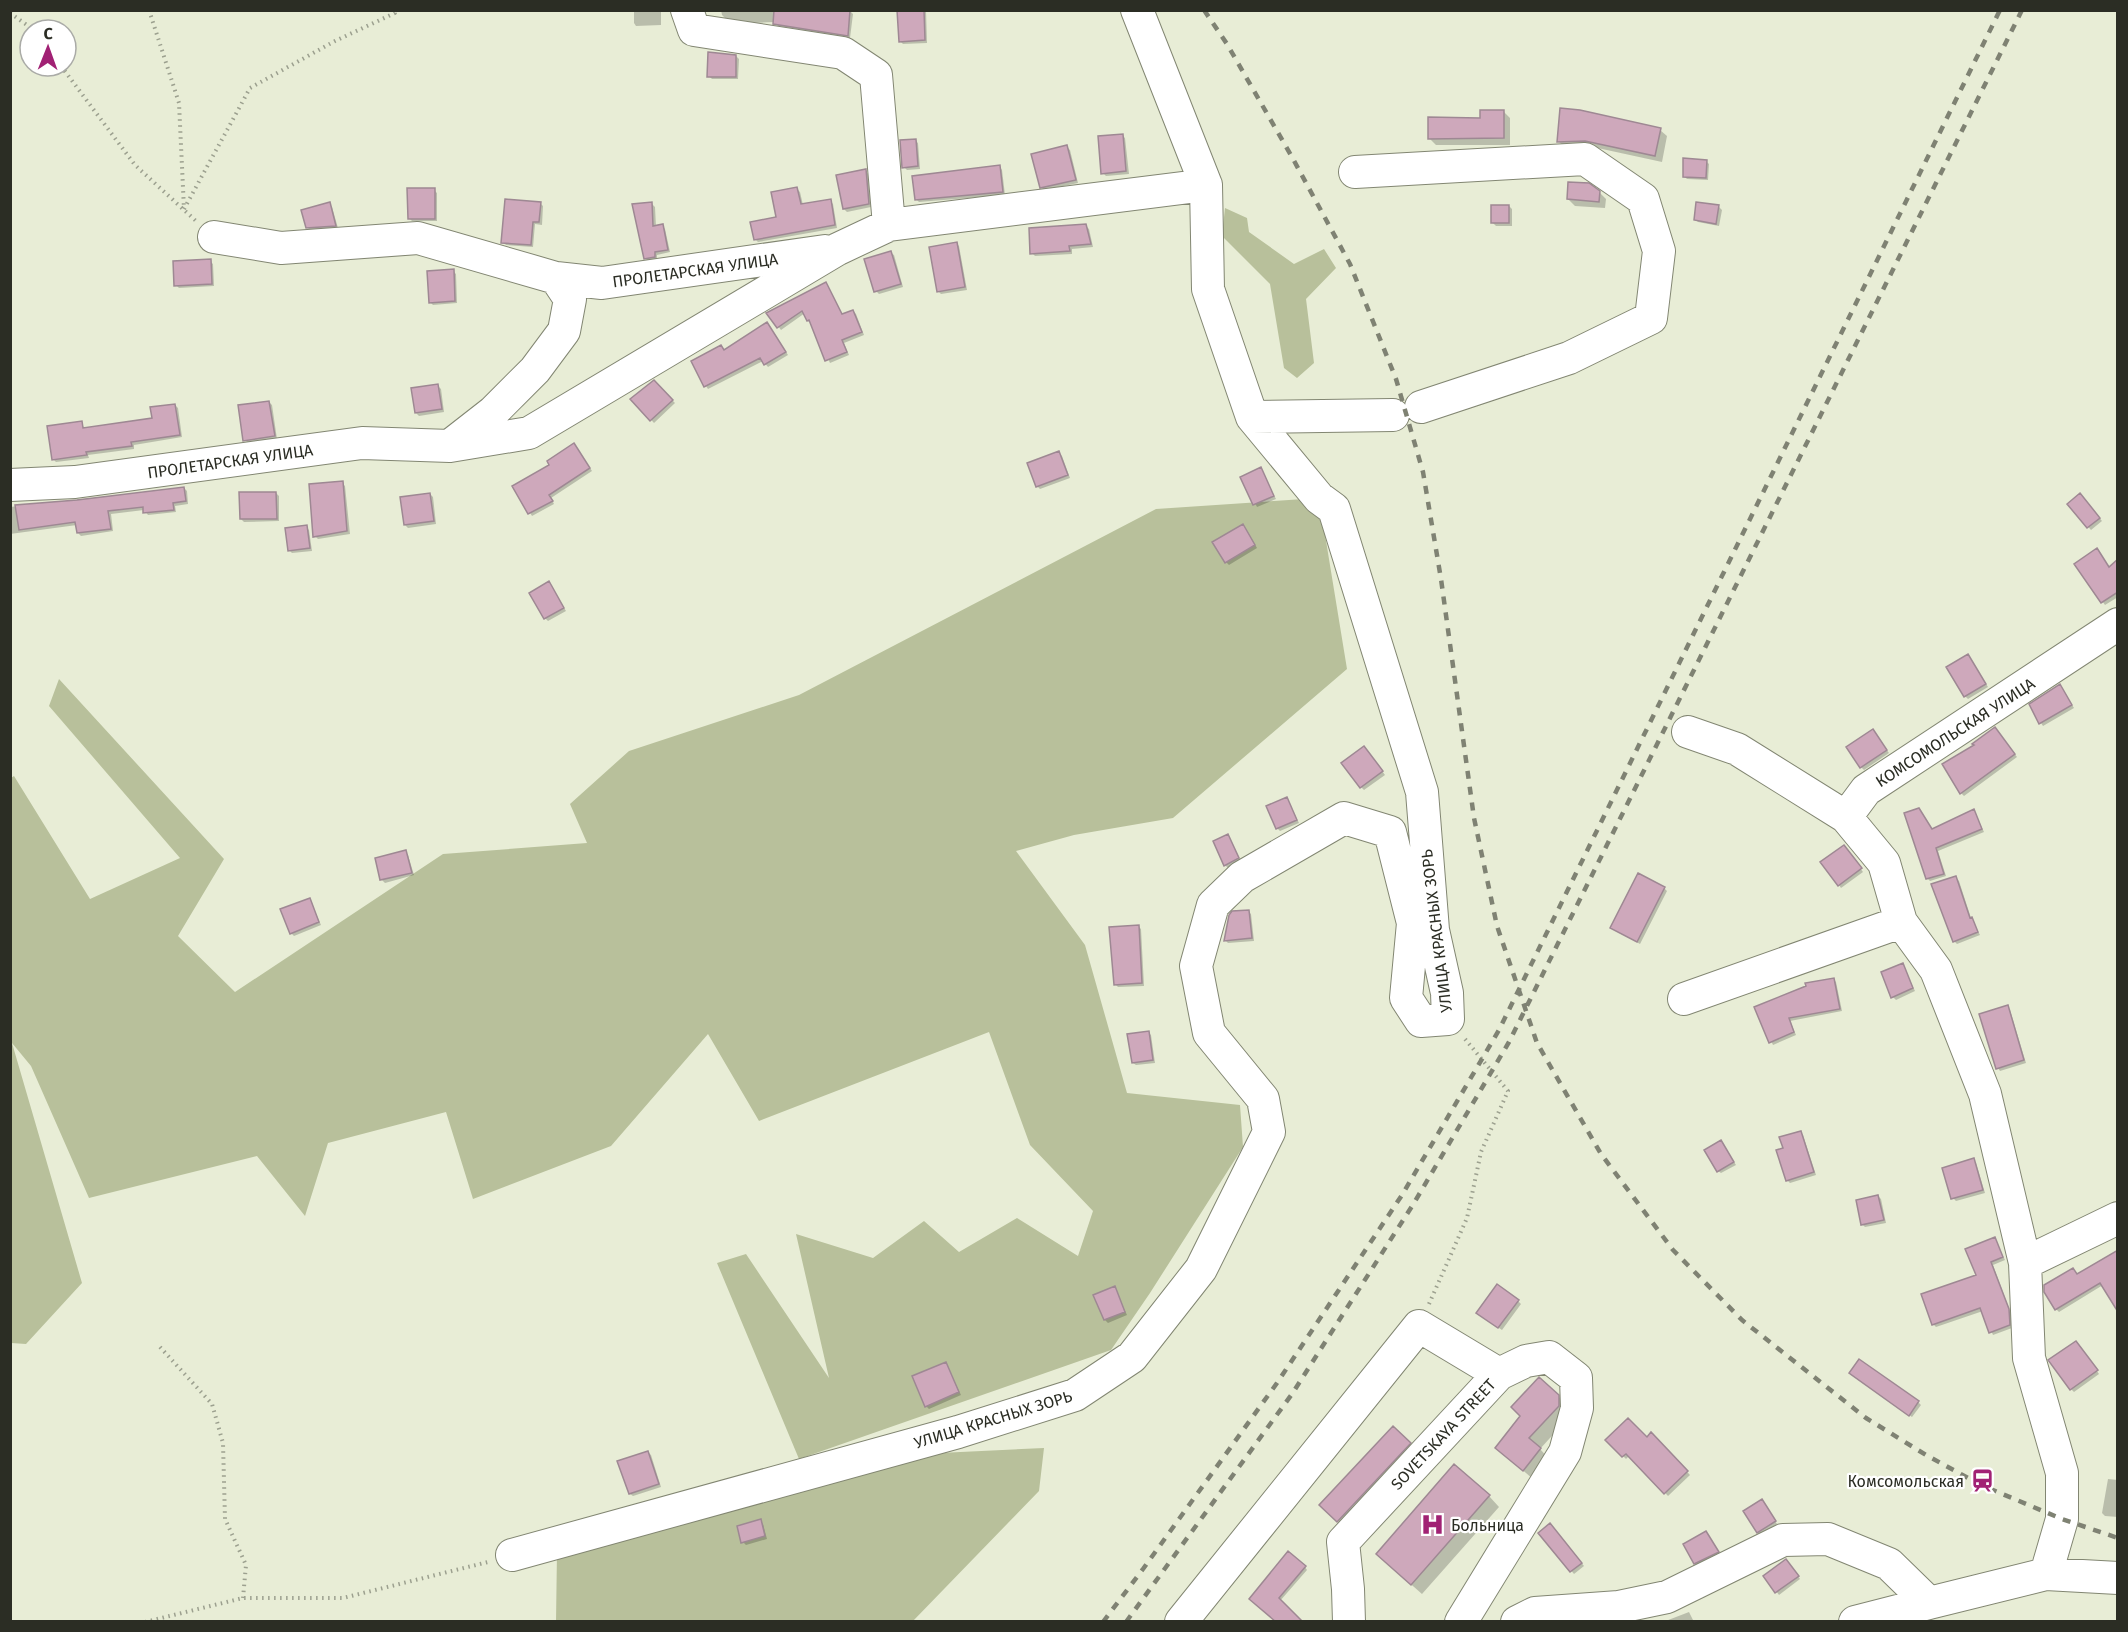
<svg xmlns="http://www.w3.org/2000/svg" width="2128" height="1632" viewBox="0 0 2128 1632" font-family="'Fira Sans',sans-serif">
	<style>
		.forest { fill: #b8c09b }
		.shadow { fill: #0003 }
		.building { fill: #cea8bb; stroke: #9e8893; stroke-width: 1.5 }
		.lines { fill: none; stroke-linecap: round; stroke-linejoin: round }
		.minor-casing { stroke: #828672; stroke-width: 34 }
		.path { stroke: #9ca08f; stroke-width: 4; stroke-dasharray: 1.5 4.5; stroke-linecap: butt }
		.minor { stroke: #fff; stroke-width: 32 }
		.rail { stroke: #7f8273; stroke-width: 4.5; stroke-dasharray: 8 8; stroke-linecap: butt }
		.labels { text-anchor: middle; stroke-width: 4.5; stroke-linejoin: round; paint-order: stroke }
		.street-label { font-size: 16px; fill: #2b2d24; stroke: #fff }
		.poi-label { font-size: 16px; fill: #2b2d24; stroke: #fff; text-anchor: end }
	</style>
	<rect width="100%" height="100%" fill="#e8edd6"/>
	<path class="forest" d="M 1225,208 L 1247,218 L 1249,232 L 1294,264 L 1324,249 L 1336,268 L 1306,299 L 1314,363 L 1297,378 L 1284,368 L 1270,284 L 1222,236 Z
		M 1319,498 L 1347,669 L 1173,818 L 1074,835 L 1016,851 L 1085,945 L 1127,1093 L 1240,1105 L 1243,1147 L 1150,1293 L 1111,1350 L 799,1459 L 717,1263 L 746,1254 L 829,1378 L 796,1234 L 873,1258 L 924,1221 L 959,1252 L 1017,1218 L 1078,1256 L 1093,1211 L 1030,1145 L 989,1032 L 759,1121 L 708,1034 L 611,1146 L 473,1199 L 446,1112 L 328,1143 L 305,1216 L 257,1156 L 89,1198 L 31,1066 L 12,1043 L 82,1283 L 26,1344 L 11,1343 L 11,778 L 14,776 L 90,899 L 180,858 L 49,706 L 59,679 L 224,859 L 178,936 L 235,992 L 443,854 L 587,843 L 570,804 L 629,751 L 799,695 L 1156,509 Z
		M 1044,1448 L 1039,1491 L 913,1621 L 556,1622 L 557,1551 L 919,1454 Z"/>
	<path class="shadow" d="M 634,10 L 661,10 L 661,25 L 636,26 L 634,23 Z
		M 721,10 L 850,11 L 853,14 L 850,38 L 778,26 L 775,22 L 753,23 L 725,18 L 722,15 Z
		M 899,10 L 926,10 L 927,43 L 903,44 L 900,41 Z
		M 736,56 L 739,59 L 738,79 L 712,79 L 709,76 Z
		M 1503,111 L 1510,118 L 1510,145 L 1436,145 L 1429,138 Z
		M 1660,130 L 1667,136 L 1662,162 L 1593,147 L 1566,148 L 1559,142 Z
		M 1122,135 L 1125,138 L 1129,174 L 1106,176 L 1103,173 Z
		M 915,140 L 918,143 L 920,169 L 907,170 L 904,167 Z
		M 1067,147 L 1070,150 L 1078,183 L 1044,190 L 1041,187 Z
		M 1706,161 L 1709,164 L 1708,180 L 1687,179 L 1684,176 Z
		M 1000,167 L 1002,170 L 1005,195 L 919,202 L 916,199 Z
		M 866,171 L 868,174 L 871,207 L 847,212 L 844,209 Z
		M 797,189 L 800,192 L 803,205 L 830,201 L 833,204 L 837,228 L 758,242 L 755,239 L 778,218 Z
		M 434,190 L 437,193 L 437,221 L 412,221 L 409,218 Z
		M 1599,192 L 1606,199 L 1605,208 L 1575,206 L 1568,199 Z
		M 540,203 L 543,206 L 542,225 L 535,224 L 533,247 L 506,245 L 503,242 Z
		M 329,204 L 332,207 L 338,228 L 310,230 L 307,227 Z
		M 652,204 L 655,207 L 656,227 L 662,226 L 665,229 L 670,252 L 657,255 L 657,260 L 648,261 L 645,258 Z
		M 1509,206 L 1512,209 L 1512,226 L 1496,226 L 1493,223 Z
		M 1719,207 L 1722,210 L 1719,226 L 1698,222 L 1695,219 Z
		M 1086,226 L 1089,229 L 1093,247 L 1072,249 L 1072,254 L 1035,256 L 1032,253 Z
		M 956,243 L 959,246 L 967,290 L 941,294 L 938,291 Z
		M 891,253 L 894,255 L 903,287 L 879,294 L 876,291 Z
		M 210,261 L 213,264 L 214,286 L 179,288 L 176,285 Z
		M 453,271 L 456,274 L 457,303 L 433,305 L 430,302 Z
		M 826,284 L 843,315 L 853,311 L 856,314 L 864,335 L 844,343 L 849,355 L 830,363 L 812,324 L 805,313 L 781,330 L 768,313 Z
		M 770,327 L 788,355 L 768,367 L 763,361 L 708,389 L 706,386 L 725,351 Z
		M 654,382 L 675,403 L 654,423 L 632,399 Z
		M 438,386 L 441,389 L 444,412 L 419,416 L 416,413 Z
		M 269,402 L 272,405 L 277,439 L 248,443 L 245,440 Z
		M 175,405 L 178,408 L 182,437 L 134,445 L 134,449 L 88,455 L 89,458 L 56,462 L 53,459 L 81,423 L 85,429 L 153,419 Z
		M 577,448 L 592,471 L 551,498 L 554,504 L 532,516 L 514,486 L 552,465 Z
		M 1059,453 L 1062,456 L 1070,478 L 1040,489 L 1037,486 Z
		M 1260,469 L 1276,499 L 1257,507 L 1242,477 Z
		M 342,483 L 345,486 L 350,534 L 318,539 L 315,536 Z
		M 184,488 L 187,491 L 188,504 L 175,506 L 176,512 L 148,515 L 144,510 L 111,514 L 113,531 L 81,536 L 78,533 L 77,525 L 10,534 L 10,507 Z
		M 276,493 L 279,496 L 279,521 L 244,522 L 241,519 Z
		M 430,494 L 433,497 L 436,524 L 408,528 L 405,525 Z
		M 2083,498 L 2102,521 L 2091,530 L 2069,505 Z
		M 306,527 L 309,530 L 312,551 L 292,553 L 289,550 Z
		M 1246,529 L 1257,548 L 1229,565 L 1226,562 Z
		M 2118,561 L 2118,597 L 2105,605 L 2076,564 L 2110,568 Z
		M 549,583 L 566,611 L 548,621 L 545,618 Z
		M 1968,655 L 1988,687 L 1968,699 L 1965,696 Z
		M 2062,689 L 2074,708 L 2043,726 L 2041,723 Z
		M 1998,732 L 2017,757 L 1964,796 L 1961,793 Z
		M 1875,734 L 1889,753 L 1864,770 L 1861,767 Z
		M 1367,750 L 1385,775 L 1364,790 L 1361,787 Z
		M 1287,799 L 1299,823 L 1280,831 L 1277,828 Z
		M 1974,811 L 1984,832 L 1938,851 L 1946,876 L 1930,881 L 1927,878 L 1932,830 Z
		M 1228,836 L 1241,861 L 1228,868 L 1225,865 Z
		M 1847,850 L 1863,872 L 1841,888 L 1839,885 Z
		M 405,852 L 408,855 L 414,875 L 385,883 L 382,880 L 376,859 Z
		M 1956,878 L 1959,881 L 1971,918 L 1980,935 L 1957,944 L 1954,941 Z
		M 1664,888 L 1667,891 L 1640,944 L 1611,928 Z
		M 310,900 L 321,925 L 294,936 L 291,933 Z
		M 1248,911 L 1251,914 L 1254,941 L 1228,943 L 1225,940 Z
		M 1138,926 L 1141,929 L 1144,986 L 1118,987 L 1115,984 Z
		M 1902,964 L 1915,991 L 1896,1000 L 1893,997 Z
		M 1833,979 L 1836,982 L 1842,1011 L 1790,1021 L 1796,1035 L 1773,1045 L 1756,1008 Z
		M 2007,1007 L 2010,1010 L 2026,1063 L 2000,1071 L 1998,1068 Z
		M 1148,1032 L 1151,1035 L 1155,1063 L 1136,1065 L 1133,1063 Z
		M 1800,1132 L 1803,1135 L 1816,1175 L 1790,1183 L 1787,1180 L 1785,1149 Z
		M 1721,1142 L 1736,1165 L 1721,1173 L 1718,1171 Z
		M 1973,1160 L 1976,1163 L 1985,1193 L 1956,1201 L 1953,1198 Z
		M 1878,1196 L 1881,1199 L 1886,1223 L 1865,1227 L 1862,1224 Z
		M 1994,1238 L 2005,1260 L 1993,1265 L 2011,1314 L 2012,1328 L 1993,1335 L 1983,1311 L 1936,1327 L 1933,1324 L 1978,1276 Z
		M 2118,1251 L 2103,1285 L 2059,1312 L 2056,1309 L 2077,1276 Z
		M 1114,1288 L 1127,1315 L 1108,1323 L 1105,1320 Z
		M 1518,1301 L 1521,1304 L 1502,1330 L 1481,1316 Z
		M 2079,1345 L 2099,1374 L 2074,1392 L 2071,1389 Z
		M 946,1364 L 961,1395 L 929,1409 L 926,1406 Z
		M 1854,1376 L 1918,1402 L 1921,1405 L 1912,1417 Z
		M 1558,1396 L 1568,1407 L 1569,1417 L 1540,1449 L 1550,1460 L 1534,1480 L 1497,1448 Z
		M 1393,1428 L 1413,1446 L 1341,1524 L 1321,1505 Z
		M 1651,1434 L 1690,1475 L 1668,1496 L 1630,1455 L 1626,1459 L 1607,1440 L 1647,1439 Z
		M 648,1452 L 651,1455 L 661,1487 L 633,1496 L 630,1494 Z
		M 2108,1479 L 2118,1480 L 2118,1517 L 2105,1516 L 2102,1513 Z
		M 1489,1496 L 1499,1507 L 1422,1594 L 1388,1564 Z
		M 1764,1504 L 1777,1524 L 1761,1535 L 1758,1532 Z
		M 760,1521 L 763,1524 L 767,1539 L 746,1545 L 743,1542 Z
		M 1553,1528 L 1584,1566 L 1574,1574 L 1540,1533 Z
		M 1706,1533 L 1720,1555 L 1698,1566 L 1695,1563 Z
		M 1789,1563 L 1800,1579 L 1779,1595 L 1765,1576 Z
		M 1305,1567 L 1307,1570 L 1280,1601 L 1253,1601 Z
		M 1689,1612 L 1694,1622 L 1663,1622 Z"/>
	<path class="building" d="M 774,10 L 850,10 L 848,36 L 773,24 Z
		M 897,10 L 924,10 L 925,40 L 899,42 Z
		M 708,52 L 736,55 L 736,77 L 707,77 Z
		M 1560,108 L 1580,110 L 1661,128 L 1655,156 L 1585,141 L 1557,142 Z
		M 1480,110 L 1504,110 L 1504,138 L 1428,139 L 1428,117 L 1480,118 Z
		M 1123,134 L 1126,171 L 1101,174 L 1098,136 Z
		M 916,139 L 918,166 L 902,168 L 900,140 Z
		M 1067,145 L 1076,180 L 1040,188 L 1031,154 Z
		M 1683,158 L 1707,160 L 1706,178 L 1683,177 Z
		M 1000,165 L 1003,192 L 915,200 L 912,176 Z
		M 866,169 L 869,204 L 843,209 L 836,175 Z
		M 1568,182 L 1589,183 L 1600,191 L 1599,202 L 1567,199 Z
		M 797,187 L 801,204 L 831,199 L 835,225 L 754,240 L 750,222 L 776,217 L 771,192 Z
		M 407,188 L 435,188 L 435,219 L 408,219 Z
		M 505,199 L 541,202 L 539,222 L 533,222 L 531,245 L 501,243 Z
		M 330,202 L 336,226 L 306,228 L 301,210 Z
		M 652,202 L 653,226 L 663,224 L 668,250 L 655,252 L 655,257 L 644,259 L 632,204 Z
		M 1696,202 L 1719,205 L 1716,224 L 1694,220 Z
		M 1491,205 L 1509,205 L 1509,223 L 1491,223 Z
		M 1086,224 L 1091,244 L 1069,246 L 1070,251 L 1030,254 L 1029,228 Z
		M 957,242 L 965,287 L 937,292 L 929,247 Z
		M 891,251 L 901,284 L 874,292 L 864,259 Z
		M 211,259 L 212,284 L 174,286 L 173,261 Z
		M 454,269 L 455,301 L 429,303 L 427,271 Z
		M 826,282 L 842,314 L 853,310 L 862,332 L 842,340 L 847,352 L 825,361 L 809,320 L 807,321 L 802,311 L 777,328 L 766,313 Z
		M 767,322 L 786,352 L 764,365 L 760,358 L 704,387 L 691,361 L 721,345 L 724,350 Z
		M 654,380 L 673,400 L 650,421 L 630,399 Z
		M 438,384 L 442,409 L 415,413 L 411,388 Z
		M 269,401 L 275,436 L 243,441 L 238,405 Z
		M 175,404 L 180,435 L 131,442 L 132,446 L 86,452 L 87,455 L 52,460 L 47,426 L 82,421 L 83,428 L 152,418 L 150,407 Z
		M 574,443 L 590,468 L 549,495 L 553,501 L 528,514 L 512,486 L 549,465 L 547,461 Z
		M 1059,451 L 1068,475 L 1036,487 L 1027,463 Z
		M 1261,467 L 1274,496 L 1253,505 L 1240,477 Z
		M 343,481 L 347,531 L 313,537 L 309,484 Z
		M 184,487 L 186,501 L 173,503 L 174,510 L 143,513 L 143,507 L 108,511 L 111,529 L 77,533 L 75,522 L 19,530 L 15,505 L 77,500 Z
		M 239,492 L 276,492 L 277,519 L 240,519 Z
		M 430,493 L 434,521 L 404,525 L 400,497 Z
		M 2080,493 L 2100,518 L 2087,528 L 2067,504 Z
		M 1243,524 L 1255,545 L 1225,563 L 1212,542 Z
		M 307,525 L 310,548 L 288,551 L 285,528 Z
		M 2097,548 L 2109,567 L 2118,559 L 2118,592 L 2101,603 L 2074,564 Z
		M 549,581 L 564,608 L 544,619 L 529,593 Z
		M 1968,654 L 1986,684 L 1964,697 L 1946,667 Z
		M 2060,684 L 2072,705 L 2039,724 L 2029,704 Z
		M 1995,727 L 2015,754 L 1960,794 L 1942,764 L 1974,745 L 1972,744 Z
		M 1873,729 L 1887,750 L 1860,768 L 1846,747 Z
		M 1364,746 L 1383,771 L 1360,788 L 1341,763 Z
		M 1287,797 L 1297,820 L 1276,829 L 1266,806 Z
		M 1919,808 L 1932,829 L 1974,809 L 1982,829 L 1936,848 L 1944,874 L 1926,879 L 1904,813 Z
		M 1228,834 L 1239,858 L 1224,866 L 1213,841 Z
		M 1844,845 L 1862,868 L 1838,886 L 1820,862 Z
		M 406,850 L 412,873 L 380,880 L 375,858 Z
		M 1638,873 L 1665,887 L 1637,942 L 1610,928 Z
		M 1956,876 L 1970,918 L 1972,917 L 1978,932 L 1953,942 L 1931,884 Z
		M 310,898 L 319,922 L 290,934 L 280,909 Z
		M 1249,910 L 1252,938 L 1224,941 L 1229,915 L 1232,911 Z
		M 1139,925 L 1142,983 L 1114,985 L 1109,927 Z
		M 1903,963 L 1913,988 L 1891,998 L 1881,972 Z
		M 1834,978 L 1840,1009 L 1789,1018 L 1794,1032 L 1769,1043 L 1754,1007 L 1806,986 L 1805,983 Z
		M 2008,1005 L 2024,1060 L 1996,1069 L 1979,1014 Z
		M 1149,1031 L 1153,1060 L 1132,1063 L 1127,1034 Z
		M 1801,1131 L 1814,1172 L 1786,1181 L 1776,1150 L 1783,1148 L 1779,1137 Z
		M 1721,1140 L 1734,1162 L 1717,1172 L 1704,1150 Z
		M 1974,1158 L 1983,1190 L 1951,1199 L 1942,1168 Z
		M 1878,1195 L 1884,1220 L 1861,1225 L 1856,1200 Z
		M 1995,1237 L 2003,1257 L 1991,1262 L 2009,1309 L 2010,1325 L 1989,1333 L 1980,1308 L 1932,1325 L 1921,1294 L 1976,1275 L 1965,1249 Z
		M 2118,1250 L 2118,1312 L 2100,1283 L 2055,1310 L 2044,1292 L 2044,1285 L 2073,1268 L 2077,1274 Z
		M 1497,1284 L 1519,1300 L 1498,1328 L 1476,1313 Z
		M 1115,1286 L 1125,1312 L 1104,1320 L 1093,1295 Z
		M 2076,1341 L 2098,1370 L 2070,1390 L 2048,1360 Z
		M 1859,1359 L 1919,1401 L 1909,1416 L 1849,1373 Z
		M 946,1362 L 959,1392 L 925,1407 L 912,1376 Z
		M 1539,1377 L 1559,1395 L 1559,1406 L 1529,1438 L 1541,1448 L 1523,1471 L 1495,1448 L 1520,1416 L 1511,1407 Z
		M 1628,1418 L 1647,1437 L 1651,1432 L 1688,1471 L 1664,1494 L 1626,1454 L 1622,1457 L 1605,1440 Z
		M 1393,1426 L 1411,1443 L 1337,1522 L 1319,1505 Z
		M 648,1451 L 659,1484 L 629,1494 L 617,1461 Z
		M 1454,1464 L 1490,1495 L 1411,1585 L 1376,1554 Z
		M 1762,1499 L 1776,1521 L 1757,1533 L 1743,1511 Z
		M 761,1519 L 765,1536 L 741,1543 L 737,1526 Z
		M 1550,1523 L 1582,1563 L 1570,1572 L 1538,1533 Z
		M 1706,1531 L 1719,1552 L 1694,1564 L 1683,1544 Z
		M 1288,1551 L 1306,1566 L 1279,1598 L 1303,1622 L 1276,1622 L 1249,1599 Z
		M 1786,1559 L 1799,1576 L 1775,1593 L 1763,1576 Z"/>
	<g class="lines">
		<defs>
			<path id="minor" d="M 687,10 L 694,30 L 843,53 L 876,75 L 889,225
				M 1355,172 L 1585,159 L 1643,199 L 1659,251 L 1651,318 L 1569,358 L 1421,407
				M 214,237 L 281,248 L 418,238 L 556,278 L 602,283 L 825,251
				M 1252,417 L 1393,415
				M 452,444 L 493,412 L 535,370 L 564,331 L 570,299 L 556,278
				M 10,485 L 75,482 L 362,443 L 450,446 L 529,433 L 838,249 L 889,225 L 1206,185
				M 1688,732 L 1737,749 L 1846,817
				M 1684,999 L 1901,922
				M 2025,1263 L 2118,1218
				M 512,1555 L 958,1432 L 1075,1395 L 1132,1357 L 1201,1269 L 1269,1132 L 1263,1099 L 1209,1033 L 1196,966 L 1213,905 L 1242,877 L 1344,818 L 1390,832 L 1413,923 L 1406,998 L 1421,1021 L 1448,1019 L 1447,993 L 1433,930 L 1422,792 L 1334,509 L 1319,498 L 1252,417 L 1208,289 L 1206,185 L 1137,10
				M 2046,1574 L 2062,1519 L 2062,1473 L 2029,1358 L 2025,1263 L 1985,1094 L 1936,970 L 1901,922 L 1884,863 L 1846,817 L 1866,790 L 2118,624
				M 1181,1622 L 1419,1326 L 1499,1374
				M 1349,1622 L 1348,1589 L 1343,1542 L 1499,1374 L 1526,1361 L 1549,1357 L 1576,1378 L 1577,1408 L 1565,1452 L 1461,1622
				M 1517,1622 L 1535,1613 L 1619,1607 L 1667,1597 L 1783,1540 L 1828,1539 L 1889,1564 L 1929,1603 L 2046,1574 L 2118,1578
				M 1855,1622 L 1929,1603"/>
		</defs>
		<use href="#minor" class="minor-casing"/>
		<path class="path" d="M 149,10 L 179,103 L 184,209
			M 10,13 L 34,30
			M 61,66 L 135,165 L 196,221
			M 184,209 L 250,88 L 335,41 L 395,13 L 395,10
			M 1429,1304 L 1467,1218 L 1481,1152 L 1508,1091 L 1465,1039
			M 160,1347 L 212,1404 L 223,1443 L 225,1519 L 246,1565 L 243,1598
			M 145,1622 L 243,1598 L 343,1598 L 488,1562"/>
		<use href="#minor" class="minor"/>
		<path class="rail" d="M 1204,10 L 1227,44 L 1292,157 L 1350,264 L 1396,379 L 1423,472 L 1441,579 L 1474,818 L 1497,926 L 1537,1043 L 1601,1154 L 1673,1250 L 1742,1320 L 1866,1418 L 1926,1455 L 1981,1485 L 2062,1519 L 2118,1538
			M 1103,1622 L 1143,1569 L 1277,1383 L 1402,1195 L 1499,1030 L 2000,10
			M 1126,1622 L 1292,1394 L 1414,1203 L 1509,1042 L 2022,10"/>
	</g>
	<defs>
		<symbol id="station-bare" viewBox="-9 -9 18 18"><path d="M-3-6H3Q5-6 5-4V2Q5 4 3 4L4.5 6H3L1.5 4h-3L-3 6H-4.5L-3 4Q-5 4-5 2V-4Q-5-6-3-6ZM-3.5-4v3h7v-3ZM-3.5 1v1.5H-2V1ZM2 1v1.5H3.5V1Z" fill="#a12174" stroke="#fff" stroke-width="2.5" paint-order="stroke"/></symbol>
		<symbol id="hospital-bare" viewBox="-9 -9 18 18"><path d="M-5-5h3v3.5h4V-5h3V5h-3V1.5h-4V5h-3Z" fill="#a12174" stroke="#fff" stroke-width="2.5" paint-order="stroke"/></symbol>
	</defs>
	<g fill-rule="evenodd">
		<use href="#station-bare" x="1966" y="1464" width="33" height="33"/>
		<use href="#hospital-bare" x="1416" y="1508" width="33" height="33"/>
	</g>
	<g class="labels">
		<g class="street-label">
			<text transform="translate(695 270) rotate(-8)" y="6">ПРОЛЕТАРСКАЯ УЛИЦА</text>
			<text transform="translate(230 461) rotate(-8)" y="6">ПРОЛЕТАРСКАЯ УЛИЦА</text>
			<text transform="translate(1955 732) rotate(-33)" y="6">КОМСОМОЛЬСКАЯ УЛИЦА</text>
			<text transform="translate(1436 931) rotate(-97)" y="6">УЛИЦА КРАСНЫХ ЗОРЬ</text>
			<text transform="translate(993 1419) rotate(-17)" y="6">УЛИЦА КРАСНЫХ ЗОРЬ</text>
			<text transform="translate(1443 1434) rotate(-47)" y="6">SOVETSKAYA STREET</text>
		</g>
		<g class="poi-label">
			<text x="1964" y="1487">Комсомольская</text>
			<text x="1451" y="1531" text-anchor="start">Больница</text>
		</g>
	</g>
	<rect width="2128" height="1632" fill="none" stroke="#2b2d24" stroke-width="24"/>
	<g transform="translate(48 48) rotate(1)"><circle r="28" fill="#ffffff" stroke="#aaaba7" stroke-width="1.5"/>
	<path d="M0-4.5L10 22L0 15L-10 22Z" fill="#a12174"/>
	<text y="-9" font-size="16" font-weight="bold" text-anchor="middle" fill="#2b2d24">С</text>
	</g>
</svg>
